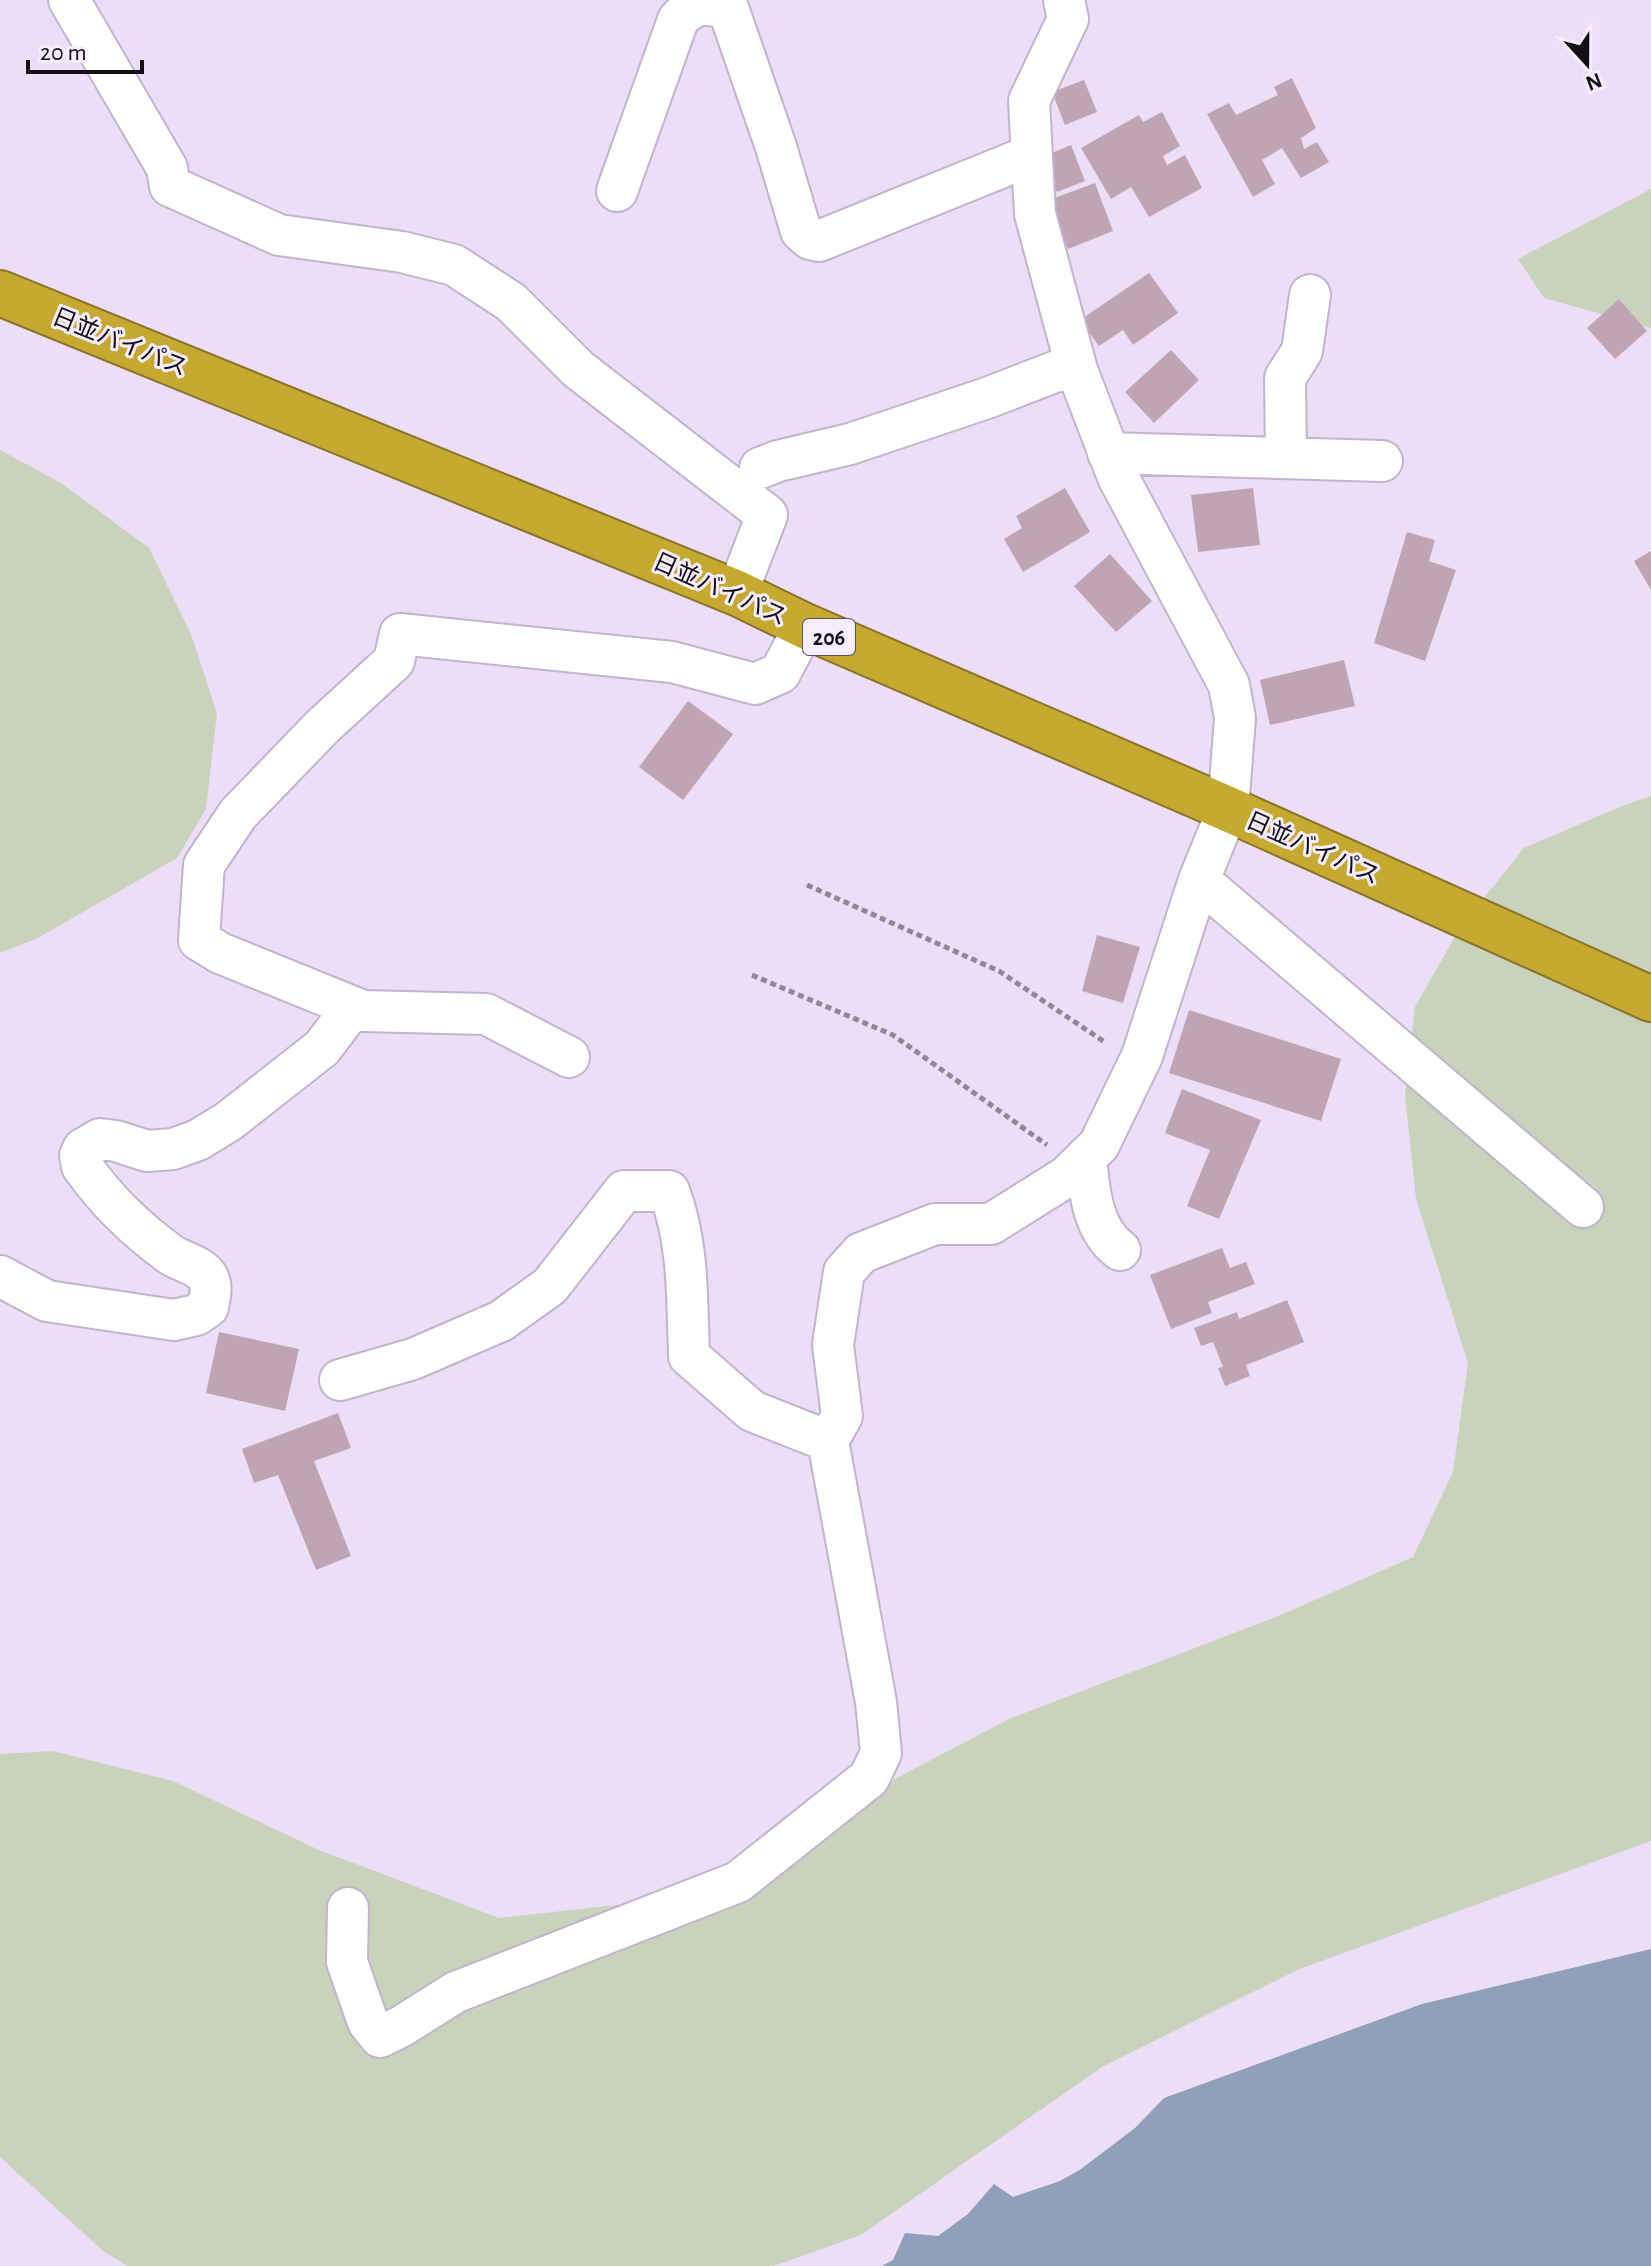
<svg xmlns="http://www.w3.org/2000/svg" width="1651" height="2266" viewBox="0 0 1651 2266" font-family="'Alegreya Sans','Noto Sans JP',sans-serif">
	<style>
		.green { fill: #c9d3bc }
		.water { fill: #90a0ba }
		.building { fill: #bfa5b4 }
		.lines { fill: none; stroke-linecap: round; stroke-linejoin: round }
		.minor-casing { stroke: #c1b4cc; stroke-width: 44 }
		.highway-casing { stroke: #887328; stroke-width: 48 }
		.path { stroke: #918698; stroke-width: 5; stroke-dasharray: 6 4; stroke-linecap: butt }
		.minor { stroke: #fff; stroke-width: 40 }
		.highway { stroke: #c6a931; stroke-width: 44 }
		.labels { text-anchor: middle; stroke-width: 6; stroke-linejoin: round; paint-order: stroke }
		.shield { fill: #f6eefd; stroke: #58525c; stroke-width: 2 }
		.shield-label { font-size: 22px; font-weight: bold; fill: #140f17 }
		.street-label { font-size: 24px; fill: #140f17; stroke: #f6eefd }
	</style>
	<rect width="100%" height="100%" fill="#ecdef7"/>
	<path class="green" d="M 1651,189 L 1651,328 L 1544,298 L 1518,259 Z
		M 0,450 L 61,483 L 149,548 L 191,634 L 217,713 L 206,809 L 177,858 L 36,939 L 0,953 Z
		M 1651,796 L 1651,1841 L 1297,1970 L 1102,2067 L 861,2235 L 774,2266 L 127,2266 L 103,2251 L 0,2157 L 0,1754 L 53,1751 L 173,1781 L 319,1850 L 499,1918 L 626,1904 L 761,1849 L 1009,1719 L 1276,1617 L 1413,1557 L 1453,1472 L 1468,1363 L 1416,1199 L 1405,1095 L 1415,1007 L 1460,928 L 1524,848 L 1622,806 Z"/>
	<path class="water" d="M 1651,1949 L 1651,2266 L 882,2266 L 893,2260 L 905,2233 L 938,2236 L 968,2214 L 994,2184 L 1013,2197 L 1060,2181 L 1081,2169 L 1135,2128 L 1164,2098 L 1422,2004 Z"/>
	<path class="building" d="M 1292,78 L 1316,128 L 1301,138 L 1304,149 L 1317,142 L 1329,162 L 1301,178 L 1282,148 L 1262,160 L 1275,184 L 1253,197 L 1207,114 L 1229,103 L 1236,115 L 1278,95 L 1274,87 Z
		M 1084,80 L 1097,112 L 1065,125 L 1052,92 Z
		M 1162,112 L 1180,146 L 1163,156 L 1167,165 L 1185,155 L 1202,188 L 1149,217 L 1131,187 L 1111,199 L 1081,148 L 1139,115 L 1143,122 Z
		M 1071,145 L 1085,181 L 1057,192 L 1042,157 Z
		M 1095,183 L 1113,231 L 1068,249 L 1049,200 Z
		M 1149,273 L 1178,313 L 1133,345 L 1123,330 L 1099,346 L 1080,320 Z
		M 1619,299 L 1647,331 L 1615,359 L 1587,328 Z
		M 1171,350 L 1199,380 L 1154,423 L 1125,392 Z
		M 1065,488 L 1090,532 L 1023,572 L 1004,539 L 1022,528 L 1016,516 Z
		M 1253,488 L 1260,545 L 1198,552 L 1191,495 Z
		M 1407,532 L 1435,540 L 1429,561 L 1456,570 L 1425,661 L 1374,643 Z
		M 1651,551 L 1651,590 L 1634,561 Z
		M 1110,554 L 1152,601 L 1116,632 L 1074,586 Z
		M 1344,660 L 1355,706 L 1270,725 L 1260,680 Z
		M 688,701 L 733,734 L 683,800 L 639,767 Z
		M 1097,935 L 1140,947 L 1123,1003 L 1082,991 Z
		M 1189,1010 L 1341,1059 L 1321,1121 L 1169,1073 Z
		M 1182,1089 L 1261,1120 L 1219,1219 L 1187,1206 L 1210,1150 L 1165,1133 Z
		M 1222,1248 L 1230,1268 L 1246,1262 L 1255,1284 L 1208,1302 L 1212,1313 L 1171,1329 L 1150,1275 Z
		M 1287,1300 L 1304,1342 L 1246,1365 L 1250,1376 L 1225,1386 L 1218,1368 L 1223,1367 L 1213,1342 L 1201,1346 L 1194,1328 L 1237,1312 L 1239,1319 Z
		M 219,1332 L 299,1349 L 285,1411 L 206,1393 Z
		M 338,1413 L 351,1448 L 314,1461 L 351,1556 L 316,1570 L 278,1475 L 254,1483 L 242,1449 Z"/>
	<g class="lines">
		<defs>
			<path id="minor" d="M 69,0 L 167,168 L 170,186 L 279,235 L 402,252 L 454,265 L 511,302 L 578,369 L 767,515 L 737,593
				M 617,191 L 678,20 C 694,2 706,3 728,8 L 776,147 L 801,231 L 810,239 L 819,241 L 1032,155
				M 1108,453 L 1382,461
				M 1286,458 L 1285,378 L 1302,351 L 1310,295
				M 760,468 L 778,461 L 850,444 L 987,398 L 1075,364
				M 1199,880 L 1583,1207
				M 569,1057 L 486,1014 L 363,1011 L 220,953 L 199,940 L 204,865 L 238,814 L 323,726 L 394,661 L 400,634 L 672,662 L 755,684 L 780,673 L 805,626
				M 1086,1157 C 1089,1189 1092,1230 1120,1250
				M 0,1276 L 47,1301 L 174,1320 L 196,1315 L 208,1307 C 210,1297 213,1285 207,1276 C 198,1264 181,1262 170,1254 C 137,1230 105,1199 82,1166 L 80,1156 L 83,1149 L 100,1139 L 116,1141 L 147,1151 L 173,1149 L 198,1140 L 229,1121 L 322,1048 L 353,1007
				M 340,1380 L 413,1359 L 501,1321 L 550,1286 L 624,1191 L 669,1191 C 689,1243 687,1301 689,1356 L 752,1411 L 828,1441 L 842,1416 L 833,1345 L 844,1272 L 861,1253 L 935,1224 L 991,1224 L 1066,1177 L 1099,1145 L 1142,1056 L 1199,880 L 1228,809 L 1235,718 L 1229,685 L 1118,477 L 1077,370 L 1035,214 L 1029,101 L 1068,19 L 1064,0
				M 348,1908 L 347,1962 L 368,2022 L 380,2037 L 402,2026 L 456,1992 L 738,1882 L 869,1778 L 881,1753 L 876,1702 L 828,1441"/>
			<path id="highway" d="M 0,293 L 737,593 L 805,626 L 1228,809 L 1651,999"/>
		</defs>
		<use href="#minor" class="minor-casing"/>
		<use href="#highway" class="highway-casing"/>
		<path class="path" d="M 807,885 L 999,971 L 1106,1043
			M 752,975 L 893,1035 L 1047,1145"/>
		<use href="#minor" class="minor"/>
		<use href="#highway" class="highway"/>
	</g>
	<g class="labels">
		<rect class="shield" x="803" y="619" width="52" height="36" rx="6"/>
		<g class="shield-label">
			<text x="829" y="645">206</text>
		</g>
		<g class="street-label">
			<text transform="translate(120 342) rotate(22)" y="8">日並バイパス</text>
			<text transform="translate(720 589) rotate(24)" y="8">日並バイパス</text>
			<text transform="translate(1313 848) rotate(24)" y="8">日並バイパス</text>
		</g>
	</g>
	<g transform="translate(1587 64) rotate(159)" stroke="#f6eefd" stroke-width="6" paint-order="stroke">
	<path d="M0-6L14 30L0 20L-14 30Z" fill="#140f17"/>
	<text y="-12" font-size="22" font-weight="bold" text-anchor="middle" fill="#140f17">N</text>
	</g>
	<path d="M28 60v12h114v-12" fill="none" stroke="#140f17" stroke-width="4"/>
	<text x="40" y="60" font-size="24" fill="#140f17" stroke="#f6eefd" stroke-width="6" paint-order="stroke">20 m</text>
</svg>
